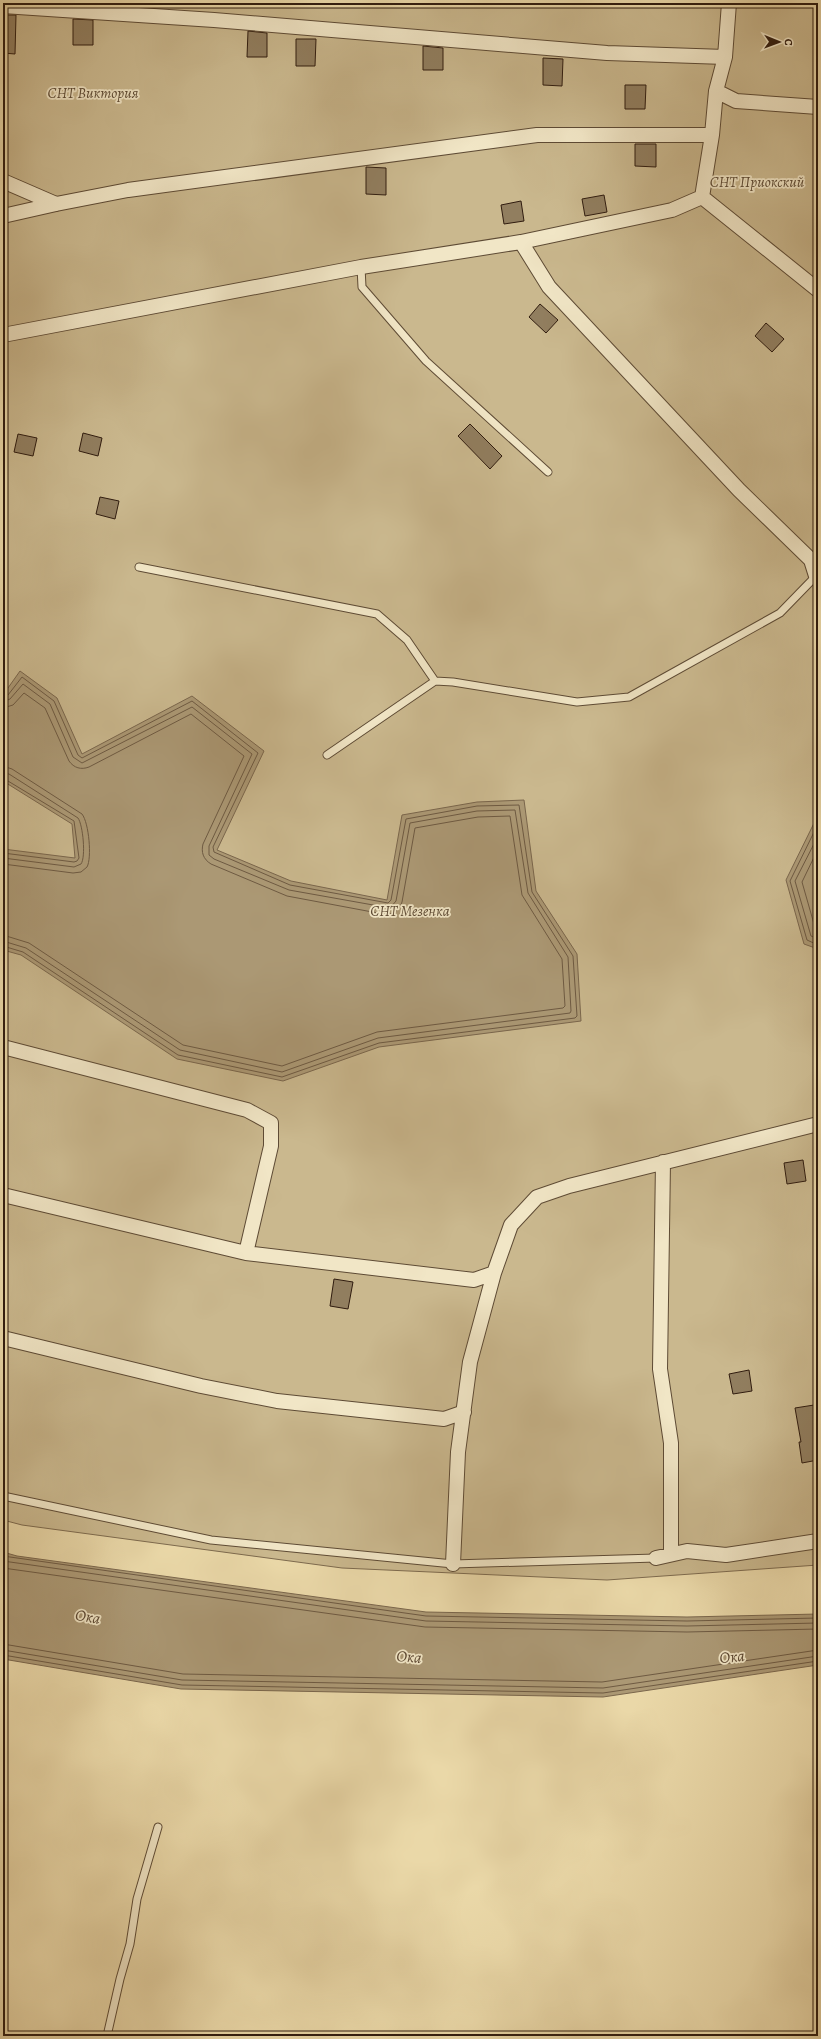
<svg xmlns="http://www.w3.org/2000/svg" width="821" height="2039" viewBox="0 0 821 2039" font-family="Alegreya,serif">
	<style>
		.green { fill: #cab88e; stroke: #7d6a4e }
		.water { fill: #ab9874; stroke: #7a664c }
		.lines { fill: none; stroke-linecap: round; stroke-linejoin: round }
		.shore { stroke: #6e5a42; stroke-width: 1 }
		.building { fill: #917e5f; stroke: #301c0f }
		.lane-casing { stroke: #5e4b35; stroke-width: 9 }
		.street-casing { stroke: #5e4b35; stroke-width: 16 }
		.lane { stroke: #f1e6c6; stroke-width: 7 }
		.street { stroke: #f1e6c6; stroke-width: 14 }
		.labels { text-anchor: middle; stroke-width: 3.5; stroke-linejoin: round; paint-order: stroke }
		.park-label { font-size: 15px; font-style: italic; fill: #5e4b35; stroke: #f1e6c6 }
		.water-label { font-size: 16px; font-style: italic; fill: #5b4732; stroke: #f1e6c6 }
	</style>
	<rect width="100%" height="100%" fill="#ead8a8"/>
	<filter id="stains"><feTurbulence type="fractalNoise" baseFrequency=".005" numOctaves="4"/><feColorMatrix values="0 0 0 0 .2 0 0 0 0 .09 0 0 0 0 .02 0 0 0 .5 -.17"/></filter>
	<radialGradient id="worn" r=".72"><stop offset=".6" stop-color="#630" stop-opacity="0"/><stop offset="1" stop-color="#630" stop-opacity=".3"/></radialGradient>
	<path class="green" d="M 3,3 L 818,3 L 818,1565 L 607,1580 L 342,1568 L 22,1525 L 3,1520 Z"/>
	<path class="water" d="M 20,671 L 57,698 L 82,754 L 192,696 L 264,751 L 217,850 L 291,881 L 387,900 L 402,815 L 477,802 L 524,800 L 536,891 L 577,954 L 581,1021 L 379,1047 L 283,1081 L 177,1059 L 21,955 L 3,950 L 3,849 L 75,858 L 72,824 L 3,781 L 3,695 Z
		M 818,815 L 818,949 L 804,944 L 786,880 Z
		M 3,1552 L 17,1556 L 426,1612 L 687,1617 L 818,1614 L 818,1665 L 603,1697 L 181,1689 L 3,1659 Z"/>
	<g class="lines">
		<path class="shore" d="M 3,697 L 8,695 L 22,677 L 54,701 L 78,755 L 82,758 L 192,701 L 258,753 L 213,847 L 214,852 L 290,885 L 388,903 L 391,900 L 406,819 L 477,806 L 519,805 L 532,892 L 573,956 L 577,1016 L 575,1018 L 379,1043 L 282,1077 L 178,1055 L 23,952 L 3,946
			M 3,702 L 10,699 L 23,684 L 50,704 L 73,757 L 82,763 L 192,707 L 252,754 L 209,846 L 209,855 L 214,859 L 289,890 L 390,908 L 396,901 L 410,823 L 477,811 L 515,810 L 528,893 L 568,957 L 571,1011 L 570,1013 L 378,1038 L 282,1072 L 180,1050 L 26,948 L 3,941
			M 3,708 L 13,705 L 24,693 L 45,708 L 69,761 C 74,768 81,770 89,767 L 191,714 L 244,756 L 203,844 C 201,852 203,859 211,864 L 287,896 L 383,914 C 393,915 399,911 402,902 L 415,828 L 478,817 L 510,816 L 522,895 L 562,959 L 565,1006 L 563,1008 L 377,1032 L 282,1066 L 183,1045 L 29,943 L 3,935
			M 3,766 L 12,769 L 82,814 C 89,823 92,858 87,867 L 81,872 L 73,873 L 3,864
			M 3,773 L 9,774 L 78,818 C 83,825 86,857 81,864 L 74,867 L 3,858
			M 3,778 L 74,821 L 79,858 L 77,861 L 74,862 L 3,853
			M 818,824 L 790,881 L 807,940 L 818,945
			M 818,836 L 795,881 L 811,936 L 818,939
			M 818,849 L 802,882 L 816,931 L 818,933
			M 3,1556 L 426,1616 L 687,1621 L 818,1618
			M 3,1561 L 426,1621 L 687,1626 L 818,1623
			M 3,1568 L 425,1627 L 687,1632 L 818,1629
			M 3,1644 L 183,1674 L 602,1682 L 818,1650
			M 3,1650 L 182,1680 L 603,1688 L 818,1656
			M 3,1655 L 182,1685 L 603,1693 L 818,1661"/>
	</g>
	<path class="building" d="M 3,15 L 16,15 L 15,54 L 3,53 Z
		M 73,19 L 93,20 L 93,45 L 73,45 Z
		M 248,31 L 267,33 L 267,57 L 247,57 Z
		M 296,39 L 316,39 L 315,66 L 296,66 Z
		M 423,46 L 443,48 L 443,70 L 423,70 Z
		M 543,58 L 563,59 L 562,86 L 543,85 Z
		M 625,85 L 646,85 L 645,109 L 625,109 Z
		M 635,144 L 656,144 L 656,167 L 635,166 Z
		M 366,167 L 386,168 L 386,195 L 366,194 Z
		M 604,195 L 607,212 L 585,216 L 582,199 Z
		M 521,201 L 524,221 L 504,224 L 501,205 Z
		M 540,304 L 558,320 L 546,333 L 529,317 Z
		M 766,323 L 784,339 L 772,352 L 755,336 Z
		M 470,424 L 502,456 L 490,469 L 458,436 Z
		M 83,433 L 102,438 L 98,456 L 79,451 Z
		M 18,434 L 37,438 L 33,456 L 14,452 Z
		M 100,497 L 119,501 L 115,519 L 96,514 Z
		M 803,1160 L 806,1181 L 787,1184 L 784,1163 Z
		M 334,1279 L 353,1282 L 348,1309 L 330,1306 Z
		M 749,1370 L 752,1391 L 733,1394 L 729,1374 Z
		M 814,1405 L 817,1425 L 816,1425 L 818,1460 L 802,1463 L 799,1442 L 801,1442 L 795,1408 Z"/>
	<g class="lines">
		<defs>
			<path id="lane" d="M 361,267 L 362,287 L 426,361 L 548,472
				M 139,567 L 377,614 L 407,640 L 435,681
				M 327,755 L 435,681 L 453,682 L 577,702 L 629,697 L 780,613 L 816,576
				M 3,1496 L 211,1540 L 453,1564 L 656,1558
				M 107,2036 L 120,1979 L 130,1944 L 137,1899 L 158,1827"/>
			<path id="street" d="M 729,3 L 725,57 L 716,91 L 712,135 L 702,197 L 818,290
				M 3,6 L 214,20 L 607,53 L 725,57
				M 716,91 L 736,101 L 818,107
				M 3,181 L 56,204
				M 3,216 L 56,204 L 128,190 L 537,135 L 712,135
				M 521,242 L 549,287 L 739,490 L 811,560 L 816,576
				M 3,335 L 361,267 L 521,242 L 672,210 L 702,197
				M 3,1047 L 247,1110 L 271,1123 L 271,1146 L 246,1253
				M 663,1162 L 660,1369 L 671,1443 L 671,1554
				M 3,1195 L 246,1253 L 474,1280 L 494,1273
				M 3,1338 L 201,1386 L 277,1401 L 444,1419 L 464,1412
				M 656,1558 L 687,1551 L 726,1555 L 818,1541
				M 453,1564 L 458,1452 L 470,1362 L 494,1273 L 511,1225 L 537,1197 L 569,1186 L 818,1124"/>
		</defs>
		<use href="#lane" class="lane-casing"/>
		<use href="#street" class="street-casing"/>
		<use href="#lane" class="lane"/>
		<use href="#street" class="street"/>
	</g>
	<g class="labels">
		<g class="park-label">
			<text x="93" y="98">СНТ Виктория</text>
			<text x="757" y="187">СНТ Приокский</text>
			<text x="410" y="916">СНТ Мезенка</text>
		</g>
		<g class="water-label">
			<text transform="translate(88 1616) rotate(10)" y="6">Ока</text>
			<text transform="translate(409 1656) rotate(5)" y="6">Ока</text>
			<text transform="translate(732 1656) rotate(-6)" y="6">Ока</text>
		</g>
	</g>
	<rect width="821" height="2039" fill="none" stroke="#ead8a8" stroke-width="16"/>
	<rect x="4" y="4" width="813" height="2031" fill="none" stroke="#301c0f" stroke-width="2"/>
	<rect x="8" y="8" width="805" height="2023" fill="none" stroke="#301c0f"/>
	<g transform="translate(779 42) rotate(91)" stroke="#f1e6c6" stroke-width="3" paint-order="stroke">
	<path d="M0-3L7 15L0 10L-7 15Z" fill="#301c0f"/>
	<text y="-6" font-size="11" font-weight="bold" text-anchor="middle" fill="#301c0f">С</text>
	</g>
	<rect width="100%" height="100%" filter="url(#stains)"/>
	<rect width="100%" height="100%" fill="url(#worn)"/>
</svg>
